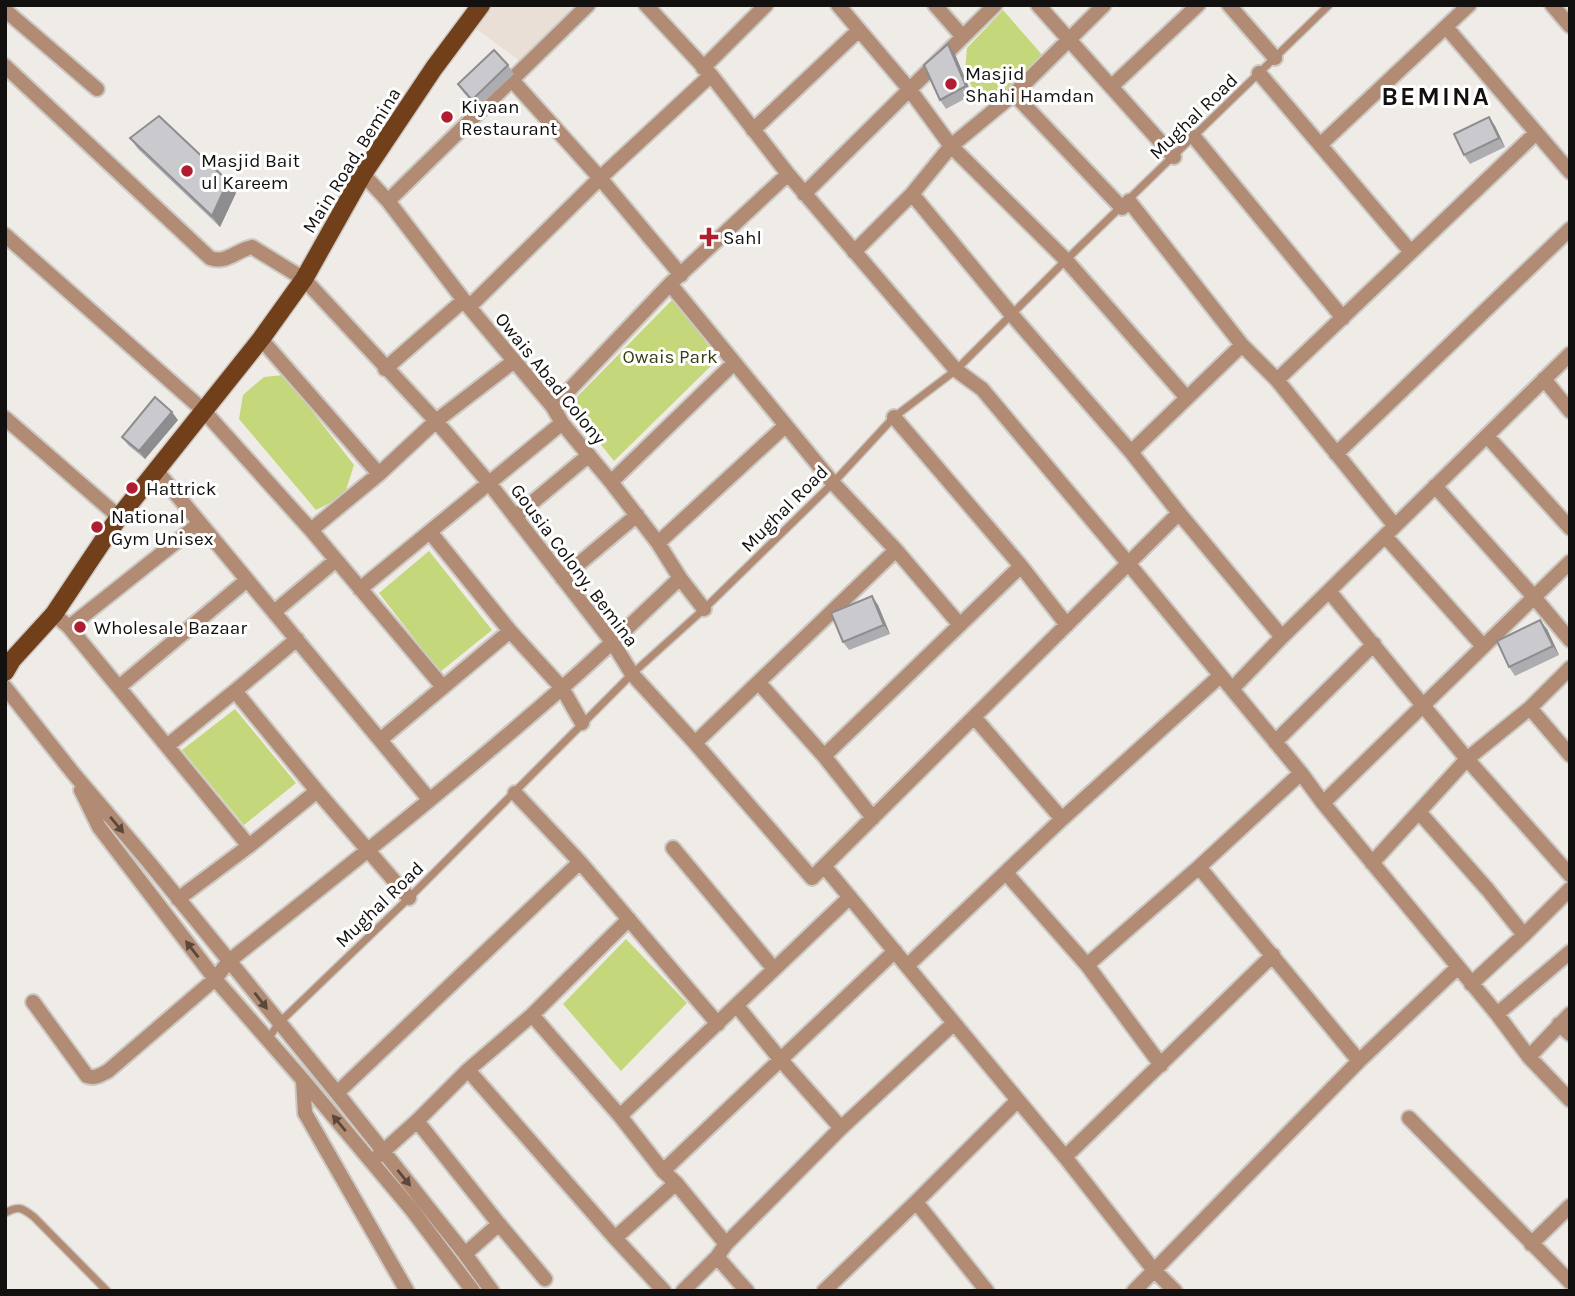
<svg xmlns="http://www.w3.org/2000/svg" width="1575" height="1296" viewBox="0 0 1575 1296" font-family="Karla,sans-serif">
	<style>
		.built { fill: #e9dfd6 }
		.green { fill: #c4d87b }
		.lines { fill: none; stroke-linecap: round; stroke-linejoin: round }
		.service-casing { stroke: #ccc8c4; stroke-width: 10 }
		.minor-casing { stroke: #ccc8c4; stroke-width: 18 }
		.primary-casing { stroke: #ccc8c4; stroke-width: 21 }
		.service { stroke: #b18b73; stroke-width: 7 }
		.minor { stroke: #b18b73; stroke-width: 14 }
		.primary { stroke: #713f19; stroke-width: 18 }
		.wall { fill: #adadb1 }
		.shaded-wall { fill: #8d8d90 }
		.building { fill: #c9c9ce; stroke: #8d8d90; stroke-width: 2 }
		.oneway { fill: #5a483c }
		.poi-dot { fill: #b01d31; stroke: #fff; stroke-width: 2.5 }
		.labels { text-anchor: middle; stroke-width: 6; stroke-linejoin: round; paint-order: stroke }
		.poi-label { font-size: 19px; fill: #12110f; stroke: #fff; text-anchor: start }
		.street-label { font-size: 19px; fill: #12110f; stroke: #fff }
		.park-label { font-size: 19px; fill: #363e15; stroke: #fff }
		.district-label { font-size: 26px; font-weight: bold; letter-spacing: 2px; fill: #12110f; stroke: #fff }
	</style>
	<rect width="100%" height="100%" fill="#efebe7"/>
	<path class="built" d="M 489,5 L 574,5 L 520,61 L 475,28 Z"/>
	<path class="green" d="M 1003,10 L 1044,57 L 993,108 L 975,94 L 965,71 L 967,48 Z
		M 674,298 L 718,359 L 614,461 L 569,405 Z
		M 284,375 L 354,465 L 344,496 L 316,510 L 239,419 L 243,395 L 264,377 Z
		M 429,551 L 492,630 L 440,672 L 379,593 Z
		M 235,709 L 296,783 L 244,825 L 182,750 Z
		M 626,939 L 687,1003 L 621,1071 L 563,1004 Z"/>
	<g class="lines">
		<defs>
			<path id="service" d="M 268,1039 L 279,1023 L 409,898 L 632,674 L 704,609 L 833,483 L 894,417 L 956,370 L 1066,260 L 1329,5
				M 5,1213 C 19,1205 22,1208 34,1217 L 107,1291"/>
			<path id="minor" d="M 646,5 L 711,75 L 788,174 L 956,370 L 982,389 L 1128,563 L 1301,773 L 1323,803 L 1497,1014 L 1529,1057 L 1570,1100
				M 838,5 L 910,90 L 951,146 L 1066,260 L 1187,398
				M 935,5 L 963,37
				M 1038,5 L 1174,157
				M 1229,5 L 1275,58
				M 1552,5 L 1570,26
				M 5,10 L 97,89
				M 1446,27 L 1570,172
				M 5,66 L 210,258 C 226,264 237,250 252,247 L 304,279 L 436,421 L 489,483 L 613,643 L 632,674 L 695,743 L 812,878 L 1179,513
				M 703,68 L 766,5
				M 1259,73 L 1411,252
				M 511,79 L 600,178 L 681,275
				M 1112,86 L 1198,5
				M 1014,94 L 1122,208
				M 753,130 L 859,30
				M 1194,137 L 1343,318
				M 1320,145 L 1469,5
				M 363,174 L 388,201 L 469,307 L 553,407 L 562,423 L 611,482 L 658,543 L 680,578 L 704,609
				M 804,194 L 995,5
				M 912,194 L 1012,315 L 1131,452 L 1179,513 L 1282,637
				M 388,201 L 588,5
				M 1129,201 L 1242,345 L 1277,380 L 1395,526
				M 5,235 L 203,410 L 311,530 L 443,687
				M 854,252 L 912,194 L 951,146 L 1014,94 L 1104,5
				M 670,284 L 833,483 L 896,550 L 960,625
				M 469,307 L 600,178 L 711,75
				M 261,339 L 379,474
				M 385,369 L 464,300
				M 1544,379 L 1570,411
				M 1277,380 L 1536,133
				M 553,407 L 670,284 L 788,174
				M 894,417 L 1021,566 L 1067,625
				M 5,418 L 119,517
				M 1487,436 L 1570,528
				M 1131,452 L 1242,345
				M 1336,454 L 1570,229
				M 156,470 L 429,799
				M 611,482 L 734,363
				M 1435,486 L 1534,597 L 1570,640
				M 515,517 L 589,455
				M 311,530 L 379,474 L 436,421 L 514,361
				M 430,532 L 510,631 L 562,688 L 582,723
				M 1385,536 L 1483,646
				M 658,543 L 785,426
				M 562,578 L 637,515
				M 360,589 L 562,423
				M 1329,591 L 1467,759 L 1570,875
				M 274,612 L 336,560
				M 54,614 L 69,627 L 249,846
				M 69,627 L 200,523
				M 297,639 L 235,691 L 317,791 L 409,898
				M 759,683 L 824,756 L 873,818
				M 5,687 L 73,773 L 147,860 L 337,1093 L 465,1254 L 492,1291
				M 119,687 L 247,580
				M 1232,689 L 1282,637 L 1570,354
				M 1530,708 L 1570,755
				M 974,717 L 1062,819
				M 380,740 L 510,631
				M 1275,742 L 1374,644
				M 695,743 L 896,550
				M 167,746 L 235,691
				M 824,756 L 1021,566
				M 81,790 L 99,827 L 215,979 L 303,1080 L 412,1210 L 473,1291
				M 515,793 L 580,862 L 718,1024
				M 1323,803 L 1570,562
				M 1419,812 L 1488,890 L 1524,935
				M 673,848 L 774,969
				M 1372,863 L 1467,759 L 1530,708 L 1570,668
				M 824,866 L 1065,1157 L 1153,1269 L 1175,1291
				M 1199,867 L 1359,1061
				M 1006,873 L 1087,965 L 1161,1065
				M 178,899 L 249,846 L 317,791
				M 1087,965 L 1199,867 L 1301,773
				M 907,966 L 1062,819 L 1220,676
				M 1471,984 L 1524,935 L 1570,889
				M 33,1002 L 87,1076 C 95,1079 100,1075 108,1071 L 215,979 L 229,961 C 342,871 455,782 563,687 C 603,652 641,615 680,578
				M 737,1006 L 780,1059 L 841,1128
				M 1497,1014 L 1570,952
				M 532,1015 L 620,1116 L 663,1171 L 676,1183 L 726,1244
				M 1559,1024 L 1570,1034
				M 1529,1057 L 1570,1014
				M 468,1070 L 615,1238 L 664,1291
				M 303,1080 L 305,1113 L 407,1291
				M 337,1093 L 580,862
				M 620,1116 L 850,897
				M 1409,1118 L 1570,1282
				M 417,1121 L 499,1224 L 545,1279
				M 378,1156 L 417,1121 L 468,1070 L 532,1015 L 629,919
				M 1065,1157 L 1273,955
				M 663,1171 L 895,951
				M 916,1202 L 987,1291
				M 615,1238 L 676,1183
				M 1531,1244 L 1570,1206
				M 465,1254 L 499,1224
				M 717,1257 L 747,1291
				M 683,1291 L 717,1257 L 726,1244 L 841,1128 L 953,1024
				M 824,1291 L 916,1202 L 1018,1100
				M 1134,1291 L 1359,1061 L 1458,967"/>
			<path id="primary" d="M 5,672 L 12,660 L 54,614 L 119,517 L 261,339 L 304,279 L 363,174 L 434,68 L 481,5"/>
		</defs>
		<use href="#service" class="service-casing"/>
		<use href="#minor" class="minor-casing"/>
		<use href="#primary" class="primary-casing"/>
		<use href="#service" class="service"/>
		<use href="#minor" class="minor"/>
		<use href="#primary" class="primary"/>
	</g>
	<path class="wall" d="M 954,52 L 972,95 L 946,109 L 940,100 Z
		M 508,65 L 514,74 L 478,108 L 464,93 L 458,84 Z
		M 1495,126 L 1505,147 L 1470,164 L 1464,155 Z
		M 130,138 L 236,193 L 220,227 L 138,149 Z
		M 178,420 L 145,459 L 128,445 L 122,437 Z
		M 878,605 L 890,634 L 849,650 L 843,642 Z
		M 1547,629 L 1559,655 L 1515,676 L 1509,667 Z"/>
	<path class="shaded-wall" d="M 948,44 L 954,52 L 972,95 L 966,86 Z
		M 1489,117 L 1495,126 L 1505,147 L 1499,138 Z
		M 228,181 L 236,193 L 220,227 L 212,216 Z
		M 172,412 L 178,420 L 145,459 L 139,451 Z
		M 872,596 L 878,605 L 890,634 L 884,625 Z
		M 1540,620 L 1547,629 L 1559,655 L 1553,646 Z"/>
	<path class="building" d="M 948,44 L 966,86 L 940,100 L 924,65 Z
		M 494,50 L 508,65 L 472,100 L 458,84 Z
		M 159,116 L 228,181 L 212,216 L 130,138 Z
		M 1489,117 L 1499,138 L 1464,155 L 1454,134 Z
		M 155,397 L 172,412 L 139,451 L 122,437 Z
		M 872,596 L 884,625 L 843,642 L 831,613 Z
		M 1540,620 L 1553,646 L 1509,667 L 1497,641 Z"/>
	<defs><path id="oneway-solid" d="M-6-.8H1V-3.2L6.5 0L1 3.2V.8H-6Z" transform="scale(1.75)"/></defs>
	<g class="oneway">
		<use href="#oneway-solid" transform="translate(117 825) rotate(50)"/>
		<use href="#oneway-solid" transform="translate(192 949) rotate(-128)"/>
		<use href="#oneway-solid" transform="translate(261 1001) rotate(52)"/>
		<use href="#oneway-solid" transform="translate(339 1123) rotate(-130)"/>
		<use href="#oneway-solid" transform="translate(404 1178) rotate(51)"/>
	</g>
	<g class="poi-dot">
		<circle cx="951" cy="84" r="7"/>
		<circle cx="447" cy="117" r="7"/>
		<circle cx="187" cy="171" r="7"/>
		<path d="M705.5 226.5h7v7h7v7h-7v7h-7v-7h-7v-7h7z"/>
		<circle cx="132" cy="488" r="7"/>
		<circle cx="97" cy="527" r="7"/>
		<circle cx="80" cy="627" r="7"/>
	</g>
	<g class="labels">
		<g class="poi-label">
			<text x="965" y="80">Masjid<tspan x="965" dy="22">Shahi Hamdan</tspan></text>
			<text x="461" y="113">Kiyaan<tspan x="461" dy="22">Restaurant</tspan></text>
			<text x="201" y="167">Masjid Bait<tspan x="201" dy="22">ul Kareem</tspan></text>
			<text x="723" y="244">Sahl</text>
			<text x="146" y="495">Hattrick</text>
			<text x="111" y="523">National<tspan x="111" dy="22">Gym Unisex</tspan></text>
			<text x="94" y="634">Wholesale Bazaar</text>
		</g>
		<g class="street-label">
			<text transform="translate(1193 116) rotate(-44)" y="7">Mughal Road</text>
			<text transform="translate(351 160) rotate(-58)" y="7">Main Road, Bemina</text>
			<text transform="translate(551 378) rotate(51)" y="7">Owais Abad Colony</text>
			<text transform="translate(784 508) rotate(-45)" y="7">Mughal Road</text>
			<text transform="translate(575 565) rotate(53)" y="7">Gousia Colony, Bemina</text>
			<text transform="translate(379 904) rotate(-44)" y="7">Mughal Road</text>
		</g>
		<g class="park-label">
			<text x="670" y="363">Owais Park</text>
		</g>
		<g class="district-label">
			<text x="1436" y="105">BEMINA</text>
		</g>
	</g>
	<rect width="1575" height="1296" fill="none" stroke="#12110f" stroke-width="14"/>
</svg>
